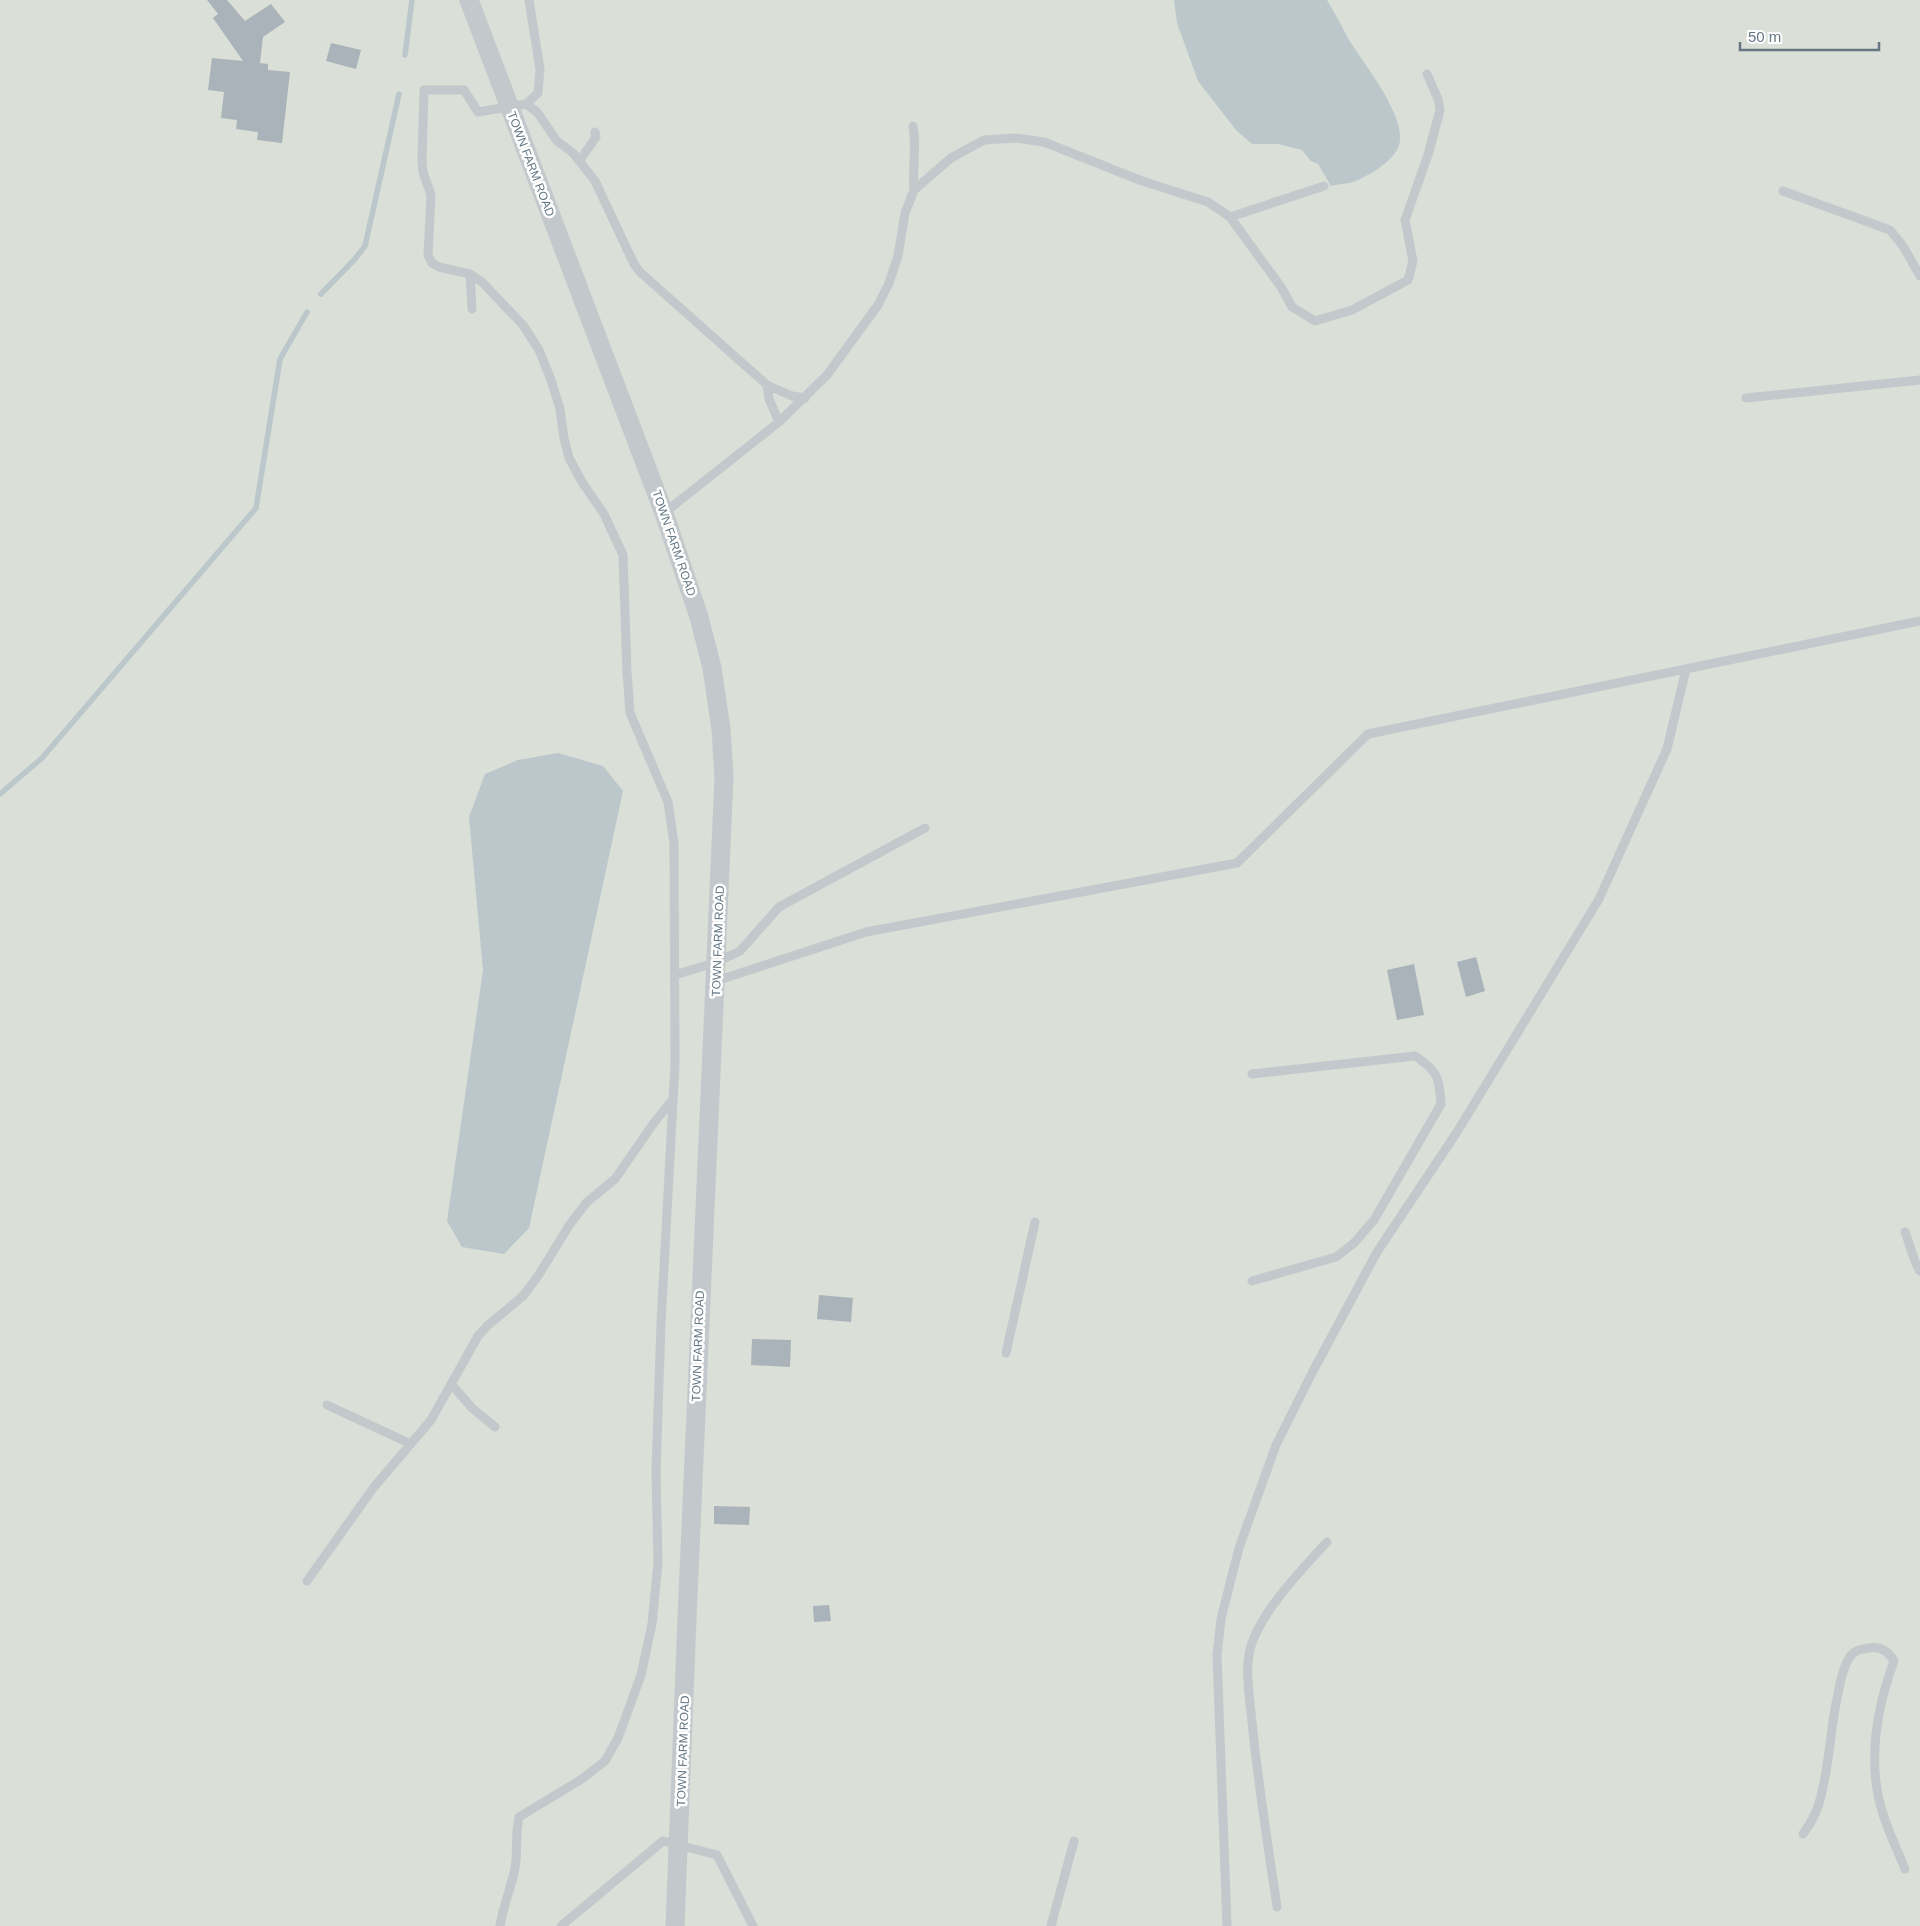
<svg xmlns="http://www.w3.org/2000/svg" width="1920" height="1926" viewBox="0 0 1920 1926" font-family="Helvetica,sans-serif">
	<style>
		.green { fill: #dadfd7 }
		.water { fill: #bbc7cb }
		.lines { fill: none; stroke-linecap: round; stroke-linejoin: round }
		.stream { stroke: #bbc7cb; stroke-width: 5.5 }
		.building { fill: #aab3b9 }
		.service { stroke: #c3c8cc; stroke-width: 9 }
		.minor { stroke: #c3c8cc; stroke-width: 19 }
		.labels { text-anchor: middle; stroke-width: 5; stroke-linejoin: round; paint-order: stroke }
		.street-label { font-size: 12px; fill: #647783; stroke: #fff }
	</style>
	<rect width="100%" height="100%" fill="#fafaf8"/>
	<path class="green" d="M 0,0 L 1920,0 L 1920,1926 L 0,1926 Z"/>
	<path class="water" d="M 1174,0 L 1327,0 C 1335,13 1342,27 1349,40 C 1364,64 1403,112 1400,141 C 1398,159 1369,176 1353,182 C 1346,184 1338,184 1331,186 L 1318,164 L 1311,161 L 1302,150 L 1278,144 L 1252,144 L 1236,130 L 1198,81 L 1177,23 Z
		M 558,753 L 603,766 L 623,791 L 529,1228 L 504,1254 L 462,1247 L 447,1221 L 483,970 L 469,817 L 485,774 L 518,760 Z"/>
	<g class="lines">
		<path class="stream" d="M 405,55 L 412,0
			M 321,294 L 355,259 L 365,246 L 399,94
			M 0,794 L 42,758 L 256,508 L 280,359 L 307,312"/>
	</g>
	<path class="building" d="M 207,0 L 227,0 L 245,21 L 271,4 L 285,22 L 263,37 L 260,63 L 268,64 L 268,70 L 290,72 L 282,143 L 257,140 L 258,132 L 236,129 L 237,120 L 221,118 L 224,92 L 208,90 L 212,58 L 243,61 L 213,18 L 218,14 Z
		M 331,43 L 361,50 L 356,69 L 326,61 Z
		M 1476,957 L 1485,991 L 1466,997 L 1457,962 Z
		M 1414,964 L 1424,1015 L 1397,1020 L 1387,970 Z
		M 819,1295 L 853,1298 L 851,1322 L 817,1319 Z
		M 752,1339 L 791,1340 L 790,1367 L 751,1365 Z
		M 714,1506 L 750,1507 L 749,1525 L 714,1524 Z
		M 829,1605 L 831,1621 L 814,1622 L 813,1606 Z"/>
	<g class="lines">
		<path class="service" d="M 529,0 L 540,69 L 538,93 L 526,104 L 537,112 L 557,141 L 573,153 L 595,181 L 634,264 L 640,272 L 767,385
			M 913,126 C 917,147 912,168 914,190
			M 580,160 L 596,137 L 595,132
			M 1324,186 L 1230,217 L 1281,287 L 1292,307 L 1315,321 L 1352,310 L 1408,280 L 1413,261 L 1405,220 L 1428,155 L 1440,110 L 1438,99 L 1427,74
			M 1783,191 L 1890,230 L 1903,246 L 1920,276
			M 470,274 L 472,309
			M 1746,398 L 1920,380
			M 779,422 L 769,399 L 767,385 L 792,396 L 805,398
			M 664,513 L 779,422 L 827,375 L 878,305 L 889,283 L 898,256 L 905,213 L 914,190 L 951,158 L 984,140 L 1016,138 L 1044,142 L 1142,181 L 1208,202 L 1230,217
			M 675,975 L 717,962 L 740,951 L 779,907 L 925,828
			M 716,981 L 866,932 L 1237,863 L 1368,734 L 1920,621
			M 1905,1232 C 1910,1244 1913,1261 1920,1271
			M 1252,1281 L 1336,1257 L 1354,1243 L 1374,1220 L 1441,1104 C 1439,1077 1438,1071 1415,1056 L 1252,1074
			M 1006,1353 L 1035,1222
			M 452,1385 L 472,1408 L 495,1427
			M 327,1405 L 411,1444
			M 307,1581 L 374,1487 L 431,1420 L 478,1336 L 487,1326 L 523,1296 L 538,1276 L 570,1224 L 587,1202 L 615,1179 L 653,1124 L 673,1099
			M 1803,1834 C 1812,1822 1818,1810 1821,1796 C 1830,1762 1830,1728 1838,1694 C 1840,1682 1843,1668 1849,1658 C 1854,1650 1861,1649 1869,1648 C 1880,1646 1888,1651 1894,1661 C 1879,1702 1870,1746 1877,1789 C 1881,1817 1895,1844 1905,1869
			M 1277,1907 C 1268,1845 1258,1784 1252,1722 C 1250,1698 1244,1670 1251,1646 C 1261,1612 1302,1569 1327,1542
			M 500,1926 C 503,1906 511,1888 515,1868 C 518,1851 515,1834 519,1817 L 582,1779 L 605,1761 L 618,1738 L 641,1675 L 652,1624 L 658,1563 L 656,1471 L 661,1323 L 675,1064 L 674,843 L 668,802 L 630,713 L 627,672 L 623,555 L 604,514 L 582,482 L 569,458 L 564,438 L 560,409 L 551,380 L 539,350 L 523,325 L 482,282 L 470,274 L 439,267 L 432,263 L 428,255 L 431,195 L 423,172 L 422,160 L 424,90 L 464,90 L 478,112 L 526,104
			M 561,1926 L 663,1841 L 717,1855 L 753,1926
			M 1051,1926 L 1074,1841
			M 1227,1926 L 1217,1655 L 1221,1619 L 1239,1548 L 1276,1445 L 1312,1373 L 1377,1252 L 1457,1132 L 1599,899 L 1667,749 L 1686,669"/>
		<path class="minor" d="M 469,0 L 664,513 L 699,617 L 712,668 L 721,729 L 724,777 L 687,1618 L 675,1926"/>
	</g>
	<g class="labels">
		<g class="street-label">
			<text transform="translate(531 164) rotate(69)" y="4">TOWN FARM ROAD</text>
			<text transform="translate(674 543) rotate(71)" y="4">TOWN FARM ROAD</text>
			<text transform="translate(718 941) rotate(-88)" y="4">TOWN FARM ROAD</text>
			<text transform="translate(698 1346) rotate(-88)" y="4">TOWN FARM ROAD</text>
			<text transform="translate(683 1751) rotate(-88)" y="4">TOWN FARM ROAD</text>
		</g>
	</g>
	<path d="M1740 42v8h139v-8" fill="none" stroke="#647783" stroke-width="2.5"/>
	<text x="1748" y="42" font-size="15" fill="#647783" stroke="#ffffff" stroke-width="4" paint-order="stroke">50 m</text>
</svg>
